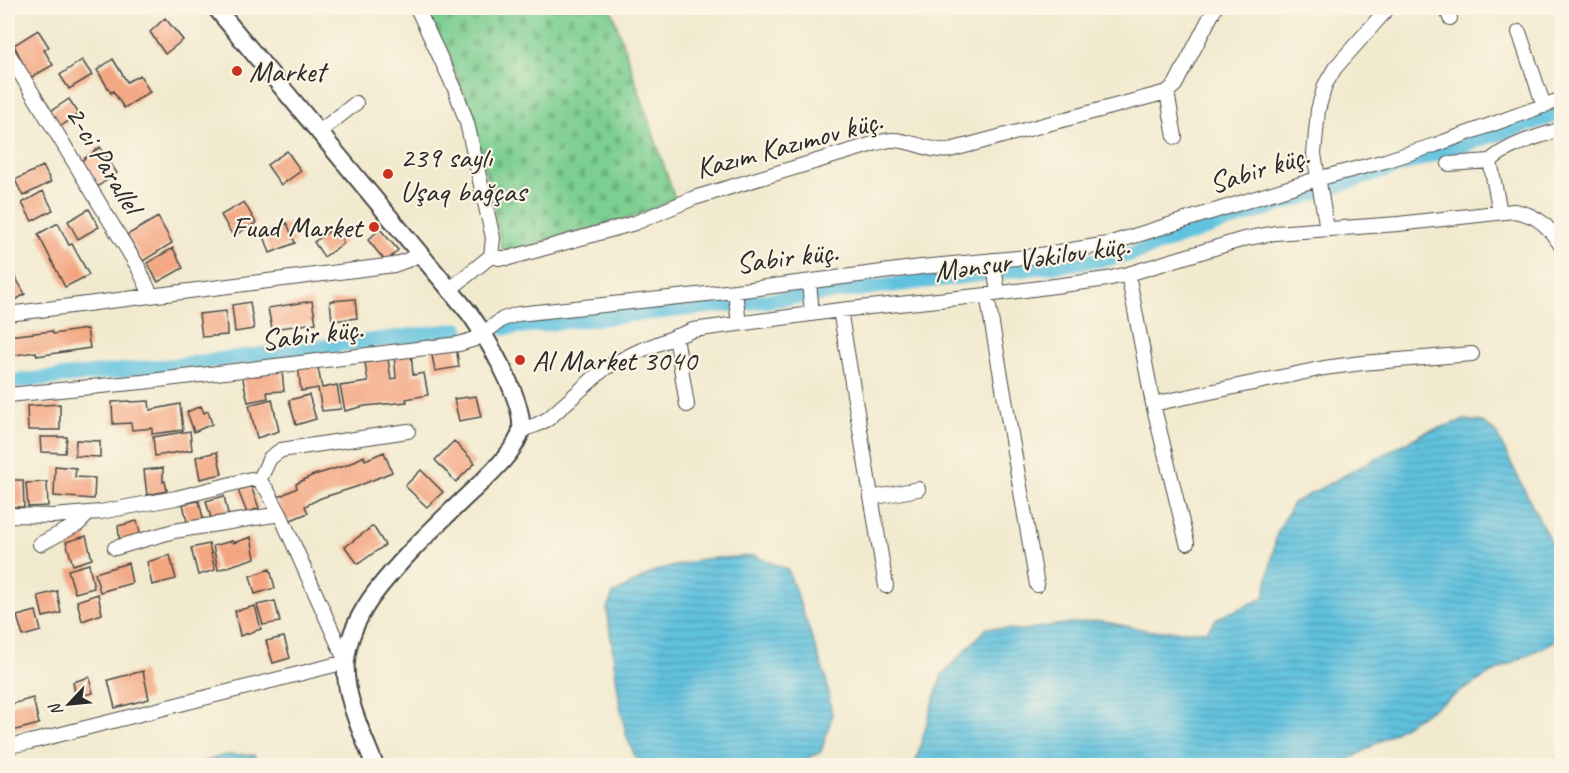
<svg xmlns="http://www.w3.org/2000/svg" width="1569" height="773" viewBox="0 0 1569 773" font-family="Caveat,sans-serif">
	<style>
		.cemetery { fill: url(#cemetery-stones); stroke: #537c5e; stroke-width: 1.5 }
		.water { fill: url(#water-rules); stroke: #467685; stroke-width: 1.5 }
		.lines { fill: none; stroke-linecap: round; stroke-linejoin: round }
		.canal { stroke: #61c2df; stroke-width: 15 }
		.building { fill: #f3a580 }
		.minor-casing { stroke: #494844; stroke-width: 16 }
		.tertiary-casing { stroke: #494844; stroke-width: 20 }
		.minor { stroke: #fff; stroke-width: 14 }
		.tertiary { stroke: #fff; stroke-width: 16 }
		.poi-dot { fill: #c8321e; stroke: #fcf5e5; stroke-width: 2 }
		.labels { text-anchor: middle; stroke-width: 4.5; stroke-linejoin: round; paint-order: stroke }
		.poi-label { font-size: 30px; fill: #2b2b2b; stroke: #fcf5e5; text-anchor: start }
		.street-label { font-size: 30px; fill: #2b2b2b; stroke: #fcf5e5 }
	</style>
	<defs>
		<pattern id="cemetery-stones" width="16" height="16" patternUnits="userSpaceOnUse" patternTransform="scale(1.5)"><rect width="16" height="16" fill="#7bce91"/><path d="M2 7V4a2 2 0 0 1 4 0v3zM10 15v-3a2 2 0 0 1 4 0v3z" fill="#6ab17d"/></pattern>
		<pattern id="water-rules" width="6" height="5" patternUnits="userSpaceOnUse" patternTransform="scale(1.5)"><rect width="6" height="5" fill="#61c2df"/><path d="M0 2.5h6" fill="none" stroke="#509eb5"/></pattern>
	</defs>
	<rect width="100%" height="100%" fill="#fcf5e5"/>
	<filter id="ink" filterUnits="userSpaceOnUse"><feTurbulence type="fractalNoise" baseFrequency=".0167" numOctaves="2"/><feDisplacementMap in="SourceGraphic" scale="12" xChannelSelector="R" yChannelSelector="G"/><feConvolveMatrix kernelMatrix="1 2 1 2 8 2 1 2 1" color-interpolation-filters="sRGB"/></filter>
	<filter id="wash" filterUnits="userSpaceOnUse"><feTurbulence type="fractalNoise" baseFrequency=".008" numOctaves="4" result="noise"/><feDisplacementMap in="SourceGraphic" scale="24" xChannelSelector="R" yChannelSelector="G"/><feGaussianBlur stdDeviation="1.35" result="paint"/><feColorMatrix in="noise" values="0 0 0 0 0 0 0 0 0 0 0 0 0 0 0 0 0 1.4 0 .05"/><feComposite in="paint" operator="in"/></filter>
	<g filter="url(#wash)">
		<rect width="100%" height="100%" fill="#f2eacf"/>
		<path class="cemetery" d="M 425,8 L 611,8 L 675,199 L 631,218 L 503,252 L 471,108 Z"/>
		<path class="water" d="M 1465,420 L 1483,422 L 1496,433 L 1561,563 L 1561,629 L 1553,642 L 1484,677 L 1341,765 L 915,765 L 931,709 L 942,675 L 987,628 L 1023,630 L 1064,624 L 1100,621 L 1151,631 L 1207,631 L 1217,618 L 1264,598 L 1277,533 L 1293,503 L 1426,432 Z
			M 755,556 L 788,570 L 826,678 L 832,716 L 821,752 L 794,765 L 639,765 L 627,738 L 620,705 L 607,609 L 613,594 L 655,571 L 703,559 Z
			M 225,755 L 254,755 L 260,765 L 193,765 Z"/>
		<g class="lines">
			<path class="canal" d="M 505,328 L 762,301 L 1099,260 L 1132,254 L 1207,228 L 1562,113
				M 8,382 L 178,365 L 458,330"/>
		</g>
		<g id="blocks">
			<path class="building" d="M 165,18 L 183,40 L 165,54 L 150,32 Z
				M 38,30 L 49,47 L 44,50 L 53,65 L 30,78 L 14,45 Z
				M 113,59 L 127,82 L 140,75 L 150,92 L 124,108 L 113,91 L 111,93 L 97,70 Z
				M 82,60 L 92,75 L 69,89 L 60,75 Z
				M 69,99 L 79,114 L 61,126 L 51,111 Z
				M 100,147 L 117,173 L 97,187 L 80,162 Z
				M 287,151 L 301,171 L 281,185 L 267,165 Z
				M 43,166 L 51,182 L 23,196 L 15,180 Z
				M 43,191 L 53,210 L 32,221 L 22,203 Z
				M 244,202 L 256,223 L 233,236 L 221,215 Z
				M 89,209 L 99,227 L 78,239 L 68,221 Z
				M 158,217 L 172,243 L 143,261 L 127,235 Z
				M 58,223 L 69,245 L 72,244 L 89,275 L 65,287 L 38,234 Z
				M 287,223 L 295,243 L 270,253 L 263,233 Z
				M 334,228 L 344,243 L 324,257 L 314,242 Z
				M 380,229 L 398,250 L 386,262 L 368,240 Z
				M 173,248 L 183,268 L 158,282 L 147,263 Z
				M 12,271 L 25,294 L 8,305 L 8,274 Z
				M 355,299 L 357,318 L 332,321 L 330,301 Z
				M 312,301 L 316,323 L 272,329 L 268,308 Z
				M 250,302 L 254,329 L 235,332 L 232,305 Z
				M 226,311 L 227,335 L 202,337 L 199,314 Z
				M 87,329 L 90,348 L 37,356 L 36,352 L 8,356 L 8,336 L 52,331 L 53,334 Z
				M 456,346 L 459,367 L 435,371 L 431,350 Z
				M 411,352 L 413,375 L 424,373 L 428,395 L 406,399 L 407,402 L 365,406 L 345,411 L 340,386 L 368,382 L 365,363 L 388,359 L 391,379 L 396,378 L 394,353 Z
				M 317,363 L 322,388 L 337,385 L 341,409 L 322,411 L 318,388 L 301,391 L 298,365 Z
				M 282,371 L 284,391 L 267,392 L 268,398 L 248,402 L 242,375 L 255,372 L 256,376 L 264,373 Z
				M 309,395 L 316,419 L 296,425 L 289,400 Z
				M 476,396 L 481,417 L 459,421 L 454,399 Z
				M 272,399 L 279,431 L 257,438 L 249,405 Z
				M 130,401 L 130,402 L 149,401 L 150,410 L 180,404 L 183,430 L 152,434 L 152,428 L 132,430 L 131,423 L 113,424 L 112,402 Z
				M 60,404 L 60,430 L 28,430 L 27,406 Z
				M 201,406 L 204,413 L 208,411 L 212,424 L 194,432 L 187,412 Z
				M 190,431 L 192,450 L 155,456 L 153,437 Z
				M 40,437 L 67,437 L 65,453 L 41,452 Z
				M 76,440 L 100,441 L 100,457 L 75,456 Z
				M 454,441 L 475,463 L 456,482 L 435,460 Z
				M 217,452 L 222,474 L 200,479 L 196,457 Z
				M 384,452 L 392,472 L 356,487 L 321,498 L 305,506 L 308,513 L 286,522 L 276,498 L 297,488 L 296,484 L 311,476 L 347,465 L 364,456 L 365,460 Z
				M 55,466 L 76,468 L 75,477 L 95,478 L 94,499 L 54,496 Z
				M 163,468 L 163,482 L 165,481 L 167,491 L 147,495 L 144,470 Z
				M 421,470 L 443,492 L 427,507 L 405,486 Z
				M 8,480 L 23,480 L 24,507 L 8,507 Z
				M 47,482 L 48,506 L 28,507 L 26,483 Z
				M 251,486 L 259,508 L 247,513 L 238,490 Z
				M 224,496 L 229,518 L 213,525 L 206,501 Z
				M 199,501 L 204,522 L 188,526 L 183,504 Z
				M 137,521 L 141,536 L 120,544 L 118,526 Z
				M 373,526 L 385,545 L 358,564 L 345,547 Z
				M 86,536 L 92,559 L 73,565 L 66,542 Z
				M 251,537 L 255,558 L 218,570 L 213,546 L 232,541 L 233,543 Z
				M 209,544 L 215,570 L 198,575 L 191,548 Z
				M 170,555 L 176,579 L 152,585 L 147,562 Z
				M 128,563 L 132,583 L 100,592 L 95,573 Z
				M 89,564 L 94,588 L 75,593 L 68,570 Z
				M 270,569 L 275,588 L 255,594 L 250,576 Z
				M 57,591 L 61,613 L 43,617 L 38,596 Z
				M 98,594 L 102,614 L 82,621 L 77,601 Z
				M 275,601 L 280,622 L 263,625 L 257,605 Z
				M 255,606 L 261,629 L 240,636 L 235,611 Z
				M 36,611 L 41,631 L 23,636 L 17,616 Z
				M 284,637 L 290,658 L 273,663 L 266,641 Z
				M 143,671 L 149,699 L 115,708 L 108,680 Z
				M 89,677 L 93,693 L 76,697 L 73,682 Z
				M 33,698 L 39,724 L 8,732 L 8,705 Z"/>
		</g>
	</g>
	<g filter="url(#ink)">
		<use href="#blocks" fill-opacity="0" stroke="#494844" stroke-width="1.5"/>
		<g class="lines">
			<defs>
				<path id="minor" d="M 417,8 L 455,89 L 467,123 L 493,238 L 491,256
					M 1446,8 L 1450,18
					M 1519,32 L 1544,106
					M 8,53 L 138,267 L 151,295
					M 1167,92 L 1175,137
					M 319,132 L 356,103
					M 1449,164 L 1490,161
					M 1500,212 L 1490,161 C 1509,144 1537,137 1562,129
					M 1327,229 L 1314,154 L 1318,110 L 1325,85 L 1335,68 L 1388,8
					M 993,260 L 998,293
					M 1128,274 L 1153,404 L 1187,543
					M 809,282 L 812,314
					M 449,290 L 491,256 L 499,258 L 509,258 L 635,223 L 694,198 L 870,145 C 877,143 886,140 893,140 C 912,140 932,153 950,150 L 1167,92 L 1175,85 L 1215,8
					M 735,291 L 739,324
					M 987,295 L 1037,585
					M 840,310 L 886,586
					M 8,314 L 394,265 L 408,260 L 419,254
					M 676,336 L 687,405
					M 8,395 L 142,382 L 459,344 L 475,339 L 503,319 L 518,314 L 735,291 L 921,267 L 1028,257 L 1108,244 L 1317,179 L 1385,161 L 1435,145 L 1562,99
					M 1153,404 L 1324,368 L 1362,363 L 1472,354
					M 521,430 L 536,425 L 548,419 L 605,368 L 639,351 L 693,330 L 840,310 L 987,295 L 1107,279 L 1128,274 L 1244,239 L 1275,233 L 1398,224 L 1514,211 C 1539,215 1549,227 1562,247
					M 259,481 L 270,458 L 281,450 L 408,431
					M 871,498 L 918,489
					M 8,515 L 53,516 L 100,512 L 176,498 L 251,479 L 259,481 L 267,490 L 280,514 L 346,662 L 30,742 L 8,746
					M 40,544 L 78,524 L 89,513
					M 115,548 L 174,531 L 280,514
					M 1555,766 L 1562,761"/>
				<path id="tertiary" d="M 216,8 L 470,314 C 487,338 524,400 521,429 C 519,449 485,479 471,492 C 451,511 431,530 412,550 C 383,581 350,616 346,661 C 343,695 363,735 375,766"/>
			</defs>
			<use href="#minor" class="minor-casing"/>
			<use href="#tertiary" class="tertiary-casing"/>
			<use href="#minor" class="minor"/>
			<use href="#tertiary" class="tertiary"/>
		</g>
	</g>
	<g class="poi-dot">
		<circle cx="237" cy="71" r="6"/>
		<circle cx="388" cy="174" r="6"/>
		<circle cx="374" cy="227" r="6"/>
		<circle cx="520" cy="360" r="6"/>
	</g>
	<g class="labels">
		<g class="poi-label">
			<text x="249" y="81">Market</text>
			<text x="400" y="167">239 saylı<tspan x="400" dy="34">Uşaq bağças</tspan></text>
			<text x="362" y="237" text-anchor="end">Fuad Market</text>
			<text x="532" y="370">Al Market 3040</text>
		</g>
		<g class="street-label">
			<text transform="translate(789 144) rotate(-15)" y="10">Kazım Kazımov küç.</text>
			<text transform="translate(104 159) rotate(59)" y="10">2-ci Parallel</text>
			<text transform="translate(1259 169) rotate(-17)" y="10">Sabir küç.</text>
			<text transform="translate(787 257) rotate(-7)" y="10">Sabir küç.</text>
			<text transform="translate(1032 258) rotate(-8)" y="10">Mənsur Vəkilov küç.</text>
			<text transform="translate(312 334) rotate(-7)" y="10">Sabir küç.</text>
		</g>
	</g>
	<rect width="1569" height="773" fill="none" stroke="#fcf5e5" stroke-width="30"/>
	<g transform="translate(69 704) rotate(244)" stroke="#fcf5e5" stroke-width="4.5" paint-order="stroke">
	<path d="M0-4.5L10 22L0 15L-10 22Z" fill="#2b2b2b"/>
	<text y="-9" font-size="16" font-weight="bold" text-anchor="middle" fill="#2b2b2b">N</text>
	</g>
</svg>
